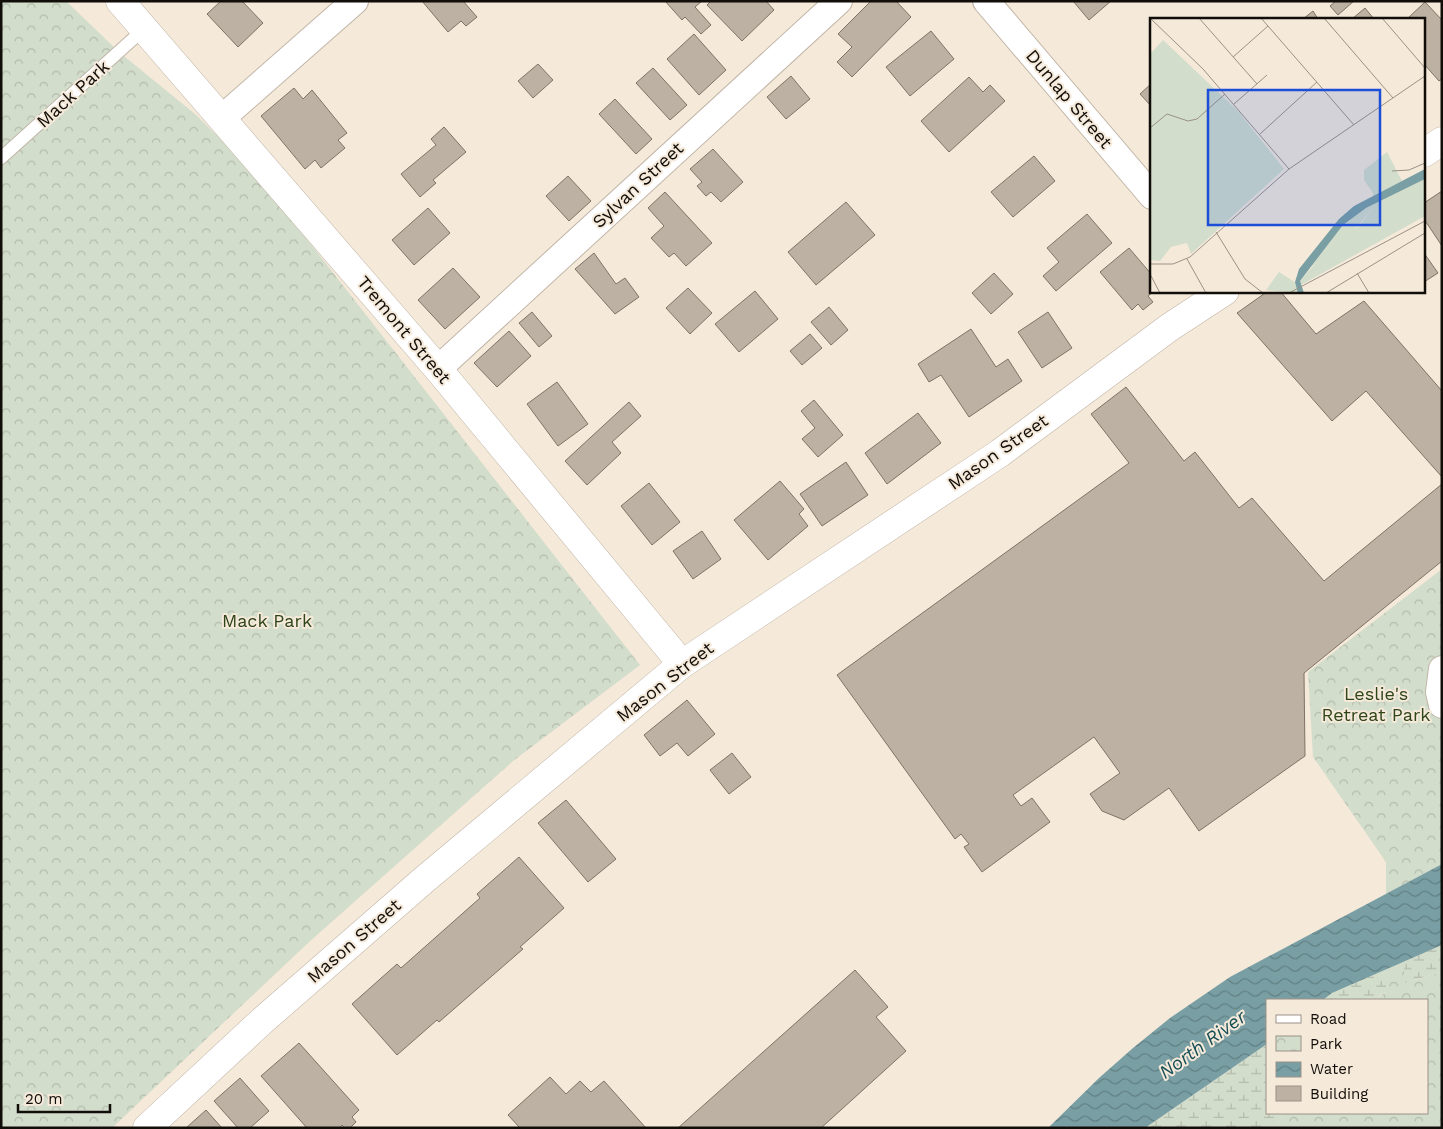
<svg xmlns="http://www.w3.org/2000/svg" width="1443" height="1129" viewBox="0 0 1443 1129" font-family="'Work Sans',sans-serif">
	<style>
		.wetland { fill: url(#wetland-marsh) }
		.park { fill: url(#park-crowns) }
		.water { fill: url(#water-waves) }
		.building { fill: #bdb1a3; stroke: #7e7366 }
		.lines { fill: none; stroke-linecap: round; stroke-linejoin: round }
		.lane-casing { stroke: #c1b5a7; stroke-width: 14 }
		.street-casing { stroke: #c1b5a7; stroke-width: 28 }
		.secondary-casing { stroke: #c1b5a7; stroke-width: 29 }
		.lane { stroke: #fff; stroke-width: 12 }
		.street { stroke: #fff; stroke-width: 26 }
		.secondary { stroke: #fff; stroke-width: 28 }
		.labels { text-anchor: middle; stroke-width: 4; stroke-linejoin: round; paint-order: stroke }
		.street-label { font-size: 18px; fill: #110d08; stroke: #f5e9da }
		.park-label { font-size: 18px; fill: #2e4419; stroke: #f5e9da }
		.water-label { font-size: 19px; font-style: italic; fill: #174f56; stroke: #f5e9da }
		.inset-road { fill: none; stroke: #9a9186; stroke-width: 1 }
		.view { fill: #1d4ed8; fill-opacity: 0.15; stroke: #1d4ed8; stroke-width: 2.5 }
		.inset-edge { fill: none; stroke: #110d08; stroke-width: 2.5 }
	</style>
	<defs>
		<pattern id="wetland-marsh" width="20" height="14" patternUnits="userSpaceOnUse" patternTransform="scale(1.25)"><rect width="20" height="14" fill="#d3ddcb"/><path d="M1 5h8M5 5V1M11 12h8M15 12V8" fill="none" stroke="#b4bcad"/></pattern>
		<pattern id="park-crowns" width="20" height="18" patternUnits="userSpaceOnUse" patternTransform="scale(1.25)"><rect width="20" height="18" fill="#d3ddcb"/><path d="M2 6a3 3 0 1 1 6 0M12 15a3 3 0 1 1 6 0" fill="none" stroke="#b4bcad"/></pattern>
		<pattern id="water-waves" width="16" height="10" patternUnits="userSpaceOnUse" patternTransform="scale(1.25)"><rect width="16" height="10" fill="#799fa4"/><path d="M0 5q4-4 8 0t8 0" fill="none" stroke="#628084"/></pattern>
	</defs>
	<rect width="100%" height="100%" fill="#f5e9da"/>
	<path class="wetland" d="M 1442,945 L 1442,972 C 1419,979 1393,984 1374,1000 L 1323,1000 L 1332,993 Z
		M 1267,1044 L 1267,1113 L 1285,1113 L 1274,1128 L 1145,1128 Z"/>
	<path class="park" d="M 1,1 L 66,1 L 119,52 L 195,114 L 255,173 L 640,665 L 513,761 L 308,943 L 112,1128 L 1,1128 Z
		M 1442,569 L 1442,864 L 1405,884 L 1404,983 L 1442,972 L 1442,1128 L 1274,1128 L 1285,1113 L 1427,1113 L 1427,1000 L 1374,1000 L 1386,992 L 1386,862 L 1313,757 L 1308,672 Z"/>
	<path class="water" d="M 1442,864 L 1442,945 L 1332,993 L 1323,1000 L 1267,1000 L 1267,1044 L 1145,1128 L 1048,1128 L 1099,1078 L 1133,1048 L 1170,1018 L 1230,977 Z"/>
	<path class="building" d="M 221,1 L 242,1 L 263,23 L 238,47 L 207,14 Z
		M 422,1 L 463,1 L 477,17 L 466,26 L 461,21 L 448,32 Z
		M 665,1 L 702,1 L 695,7 L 711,25 L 701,34 L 685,17 L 682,20 Z
		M 711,1 L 766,1 L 774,10 L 742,41 L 707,5 Z
		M 871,1 L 896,1 L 911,17 L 852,77 L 837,62 L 852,47 L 838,34 Z
		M 1073,1 L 1111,1 L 1089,20 Z
		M 1336,1 L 1354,1 L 1338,15 L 1330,6 Z
		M 1425,2 L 1442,20 L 1442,79 L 1439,81 L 1424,64 L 1424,19 L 1407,19 Z
		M 1365,8 L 1374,19 L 1352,19 Z
		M 1313,11 L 1318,19 L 1303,19 Z
		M 931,31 L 954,59 L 910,96 L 886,67 Z
		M 694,34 L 726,70 L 699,95 L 667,59 Z
		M 538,64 L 553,80 L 533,98 L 518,81 Z
		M 653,68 L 687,105 L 670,120 L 636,83 Z
		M 791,76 L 810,99 L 786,119 L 767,97 Z
		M 969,77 L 983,92 L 990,85 L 1005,101 L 949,152 L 921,121 Z
		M 1152,83 L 1152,107 L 1140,94 Z
		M 294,88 L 303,99 L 312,90 L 347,133 L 338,140 L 345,148 L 321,168 L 315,160 L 305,169 L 261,116 Z
		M 615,99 L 652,139 L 636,154 L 599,114 Z
		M 444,127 L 466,152 L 433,180 L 436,183 L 420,197 L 401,174 L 436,145 L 431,139 Z
		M 713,149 L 743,182 L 721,202 L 711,192 L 706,196 L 697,186 L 702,182 L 690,169 Z
		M 1034,156 L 1055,181 L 1013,217 L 991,192 Z
		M 568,176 L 591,201 L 569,221 L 546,196 Z
		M 1442,191 L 1442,246 L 1424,219 L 1424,203 Z
		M 665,192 L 712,243 L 686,266 L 674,253 L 669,257 L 651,238 L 664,226 L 648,208 Z
		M 846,202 L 875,235 L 816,285 L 788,252 Z
		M 428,208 L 450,233 L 414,265 L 392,240 Z
		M 1087,214 L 1112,243 L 1056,291 L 1043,276 L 1059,262 L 1047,248 Z
		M 1129,248 L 1152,275 L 1152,291 L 1154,291 L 1148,296 L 1153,302 L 1143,310 L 1138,304 L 1132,310 L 1100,272 Z
		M 594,253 L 616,284 L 625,278 L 639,297 L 615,314 L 575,269 Z
		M 1424,253 L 1438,273 L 1424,282 Z
		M 453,268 L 480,297 L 445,329 L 418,300 Z
		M 994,273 L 1013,294 L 991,314 L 972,293 Z
		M 688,288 L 712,313 L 690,334 L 666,308 Z
		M 755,291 L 778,319 L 739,352 L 715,324 Z
		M 1268,291 L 1280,291 L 1316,334 L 1364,301 L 1442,391 L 1442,477 L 1366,391 L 1332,421 L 1237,313 Z
		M 829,307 L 848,330 L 831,345 L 811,322 Z
		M 532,312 L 552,336 L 539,347 L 519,323 Z
		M 1048,312 L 1072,348 L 1042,368 L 1018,332 Z
		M 971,329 L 996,367 L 1008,359 L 1022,381 L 969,417 L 941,375 L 929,382 L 918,364 Z
		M 509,331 L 531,356 L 497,387 L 474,363 Z
		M 810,334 L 822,348 L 802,365 L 790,351 Z
		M 557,382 L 588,424 L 558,446 L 527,404 Z
		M 1126,387 L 1184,461 L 1195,452 L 1239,508 L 1252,498 L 1324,581 L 1442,484 L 1442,561 L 1304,673 L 1305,756 L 1199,831 L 1169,788 L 1124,820 L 1102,811 L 1090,794 L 1120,773 L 1094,737 L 1013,795 L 1021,806 L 1032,798 L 1050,822 L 982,872 L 964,847 L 969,844 L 961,834 L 955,839 L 837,675 L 1129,463 L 1091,414 Z
		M 814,400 L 843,435 L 818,457 L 802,439 L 815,428 L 801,411 Z
		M 629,402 L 641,416 L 612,442 L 621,453 L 587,485 L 565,461 Z
		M 918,413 L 941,443 L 887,484 L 865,453 Z
		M 846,462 L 868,495 L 822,526 L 800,494 Z
		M 780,481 L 804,509 L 799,514 L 808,526 L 768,560 L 734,520 Z
		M 649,483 L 680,522 L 652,545 L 621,506 Z
		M 702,531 L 721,559 L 693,579 L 673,551 Z
		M 687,700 L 715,734 L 688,756 L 677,743 L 660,756 L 644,735 Z
		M 732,753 L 751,777 L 729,794 L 710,770 Z
		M 566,800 L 616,859 L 588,882 L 538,823 Z
		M 519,857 L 564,908 L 520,947 L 523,949 L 439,1022 L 437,1020 L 397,1055 L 352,1004 L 397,964 L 401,968 L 480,898 L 477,894 Z
		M 855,970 L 888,1007 L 876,1017 L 906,1051 L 821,1128 L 678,1128 Z
		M 299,1043 L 359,1110 L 352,1117 L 356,1122 L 350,1128 L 345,1128 L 342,1125 L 340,1128 L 307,1128 L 261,1076 Z
		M 550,1077 L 566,1094 L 580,1081 L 591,1092 L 604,1081 L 646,1128 L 520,1128 L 508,1115 Z
		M 240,1078 L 269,1111 L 250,1128 L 238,1128 L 214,1101 Z
		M 206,1110 L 222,1128 L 186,1128 Z"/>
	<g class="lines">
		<defs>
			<path id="lane" d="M 1,158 L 144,29"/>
			<path id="street" d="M 986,1 L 1152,196
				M 222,118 L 355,1
				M 438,369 L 839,1
				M 1442,669 L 1439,692 L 1442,705"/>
			<path id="secondary" d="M 120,1 L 438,369 L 682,664
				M 1424,153 L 1442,141
				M 147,1128 L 262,1021 L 425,879 L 682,664 L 1000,453 L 1170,327 L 1225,291"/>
		</defs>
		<use href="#lane" class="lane-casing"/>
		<use href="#street" class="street-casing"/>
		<use href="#secondary" class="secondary-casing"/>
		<use href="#lane" class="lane"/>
		<use href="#street" class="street"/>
		<use href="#secondary" class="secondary"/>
	</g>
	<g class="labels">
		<g class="street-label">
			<text transform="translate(73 94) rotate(-42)" y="6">Mack Park</text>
			<text transform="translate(1069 99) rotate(50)" y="6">Dunlap Street</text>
			<text transform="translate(638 185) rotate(-43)" y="6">Sylvan Street</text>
			<text transform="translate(404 330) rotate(50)" y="6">Tremont Street</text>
			<text transform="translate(998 452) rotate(-35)" y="6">Mason Street</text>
			<text transform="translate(665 682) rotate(-38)" y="6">Mason Street</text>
			<text transform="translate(354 941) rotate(-41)" y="6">Mason Street</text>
		</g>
		<g class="park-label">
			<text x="267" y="627">Mack Park</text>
			<text x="1376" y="700">Leslie's<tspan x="1376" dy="21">Retreat Park</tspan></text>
		</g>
		<g class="water-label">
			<text transform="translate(1202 1044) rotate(-36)" y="7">North River</text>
		</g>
	</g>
	<g transform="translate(1150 18)">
		<rect width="275" height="275" fill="#f5e9da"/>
		<path d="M 275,161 L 275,168 L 267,174 L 222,191 L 202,215 L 161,249 L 193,207 L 216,190 Z" fill="#d3ddcb"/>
		<path d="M 13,22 L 88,93 L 134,151 L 41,236 L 37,225 L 21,229 L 10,243 L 0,242 L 0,36 ZM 237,134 L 252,163 L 225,177 L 225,189 L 275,168 L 275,198 L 151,267 L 152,270 L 148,275 L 116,272 L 129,254 L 146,265 L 150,263 L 170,240 L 209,208 L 223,190 L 223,175 L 214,162 L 214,152 Z" fill="#d3ddcb"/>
		<path d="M 275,151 L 275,161 L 216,190 L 193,207 L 150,263 L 154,275 L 148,275 L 145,264 L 149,251 L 189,201 L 204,188 Z" fill="#799fa4"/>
		<path class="inset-road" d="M 0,0 L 53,51 L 139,151M 49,0 L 107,66M 111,0 L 204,107M 174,0 L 243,80M 232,0 L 275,50M 83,39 L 118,8M 84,86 L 117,57M 0,110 L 17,96 L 38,103 L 47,101 L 75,76M 110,116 L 167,64M 242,153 L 259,152 L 275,145M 66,214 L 95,261 L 113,275M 37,241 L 56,275M 0,246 L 23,246 L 40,239 L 139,151 L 275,58M 207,255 L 219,275M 0,256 L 10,275M 139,275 L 275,203M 176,275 L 275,215"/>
		<path class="view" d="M 58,72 L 230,72 L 230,207 L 58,207 Z"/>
		<rect width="275" height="275" class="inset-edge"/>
	</g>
	<rect width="1443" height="1129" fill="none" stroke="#110d08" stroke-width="5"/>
	<rect x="1266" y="999" width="162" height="115" fill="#f5e9da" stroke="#9a9186"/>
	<rect x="1276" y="1015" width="25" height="8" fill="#ffffff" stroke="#9a9186"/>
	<text x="1310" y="1024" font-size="15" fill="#110d08">Road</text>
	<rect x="1276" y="1036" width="25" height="15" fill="url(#park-crowns)" stroke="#9a9186"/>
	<text x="1310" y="1049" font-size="15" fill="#110d08">Park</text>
	<rect x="1276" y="1062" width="25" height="15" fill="url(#water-waves)" stroke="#9a9186"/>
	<text x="1310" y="1074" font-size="15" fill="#110d08">Water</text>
	<rect x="1276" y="1086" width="25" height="15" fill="#bdb1a3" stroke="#9a9186"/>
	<text x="1310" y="1099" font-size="15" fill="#110d08">Building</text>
	<path d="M18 1104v8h92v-8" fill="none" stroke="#110d08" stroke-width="2.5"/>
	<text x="25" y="1104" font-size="15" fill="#110d08" stroke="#f5e9da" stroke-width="4" paint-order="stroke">20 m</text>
</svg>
